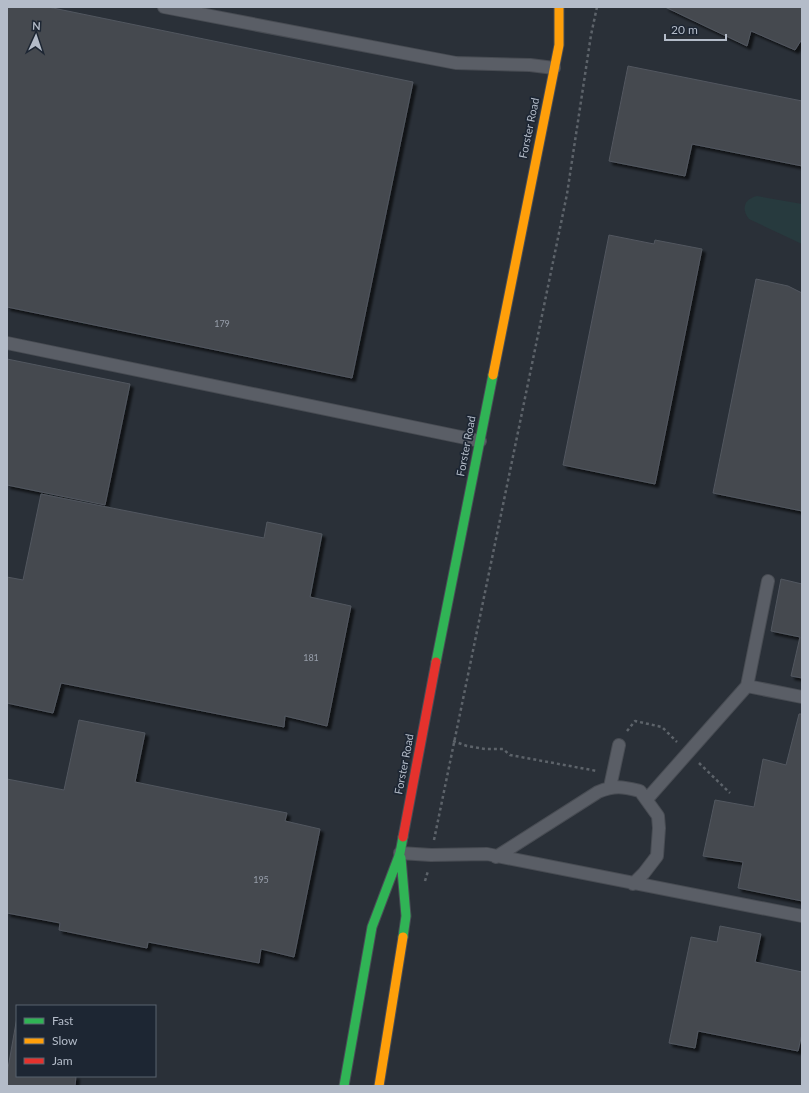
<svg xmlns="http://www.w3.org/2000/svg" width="809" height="1093" viewBox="0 0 809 1093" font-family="Lato,sans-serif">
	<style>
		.green { fill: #273a3e }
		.building { fill: #444950; stroke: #52575f; filter: url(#shadow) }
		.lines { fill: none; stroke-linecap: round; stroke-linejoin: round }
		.lane-casing { stroke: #484c53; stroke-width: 14 }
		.fast-casing { stroke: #484c55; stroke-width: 11 }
		.slow-casing { stroke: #484c55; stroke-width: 11 }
		.jam-casing { stroke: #484c55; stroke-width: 11 }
		.path { stroke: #5d636a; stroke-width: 2.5; stroke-dasharray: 3 3; stroke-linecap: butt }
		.lane { stroke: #5a5e66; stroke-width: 12 }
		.fast { stroke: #30b455; stroke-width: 9 }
		.slow { stroke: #ff9f0a; stroke-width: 9 }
		.jam { stroke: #e5322d; stroke-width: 9 }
		.labels { text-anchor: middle; stroke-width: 3.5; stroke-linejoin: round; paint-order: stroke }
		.number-label { font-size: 9px; fill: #989fab }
		.street-label { font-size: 11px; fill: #b4bcc9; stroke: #1d2633 }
	</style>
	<defs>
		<filter id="shadow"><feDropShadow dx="3.5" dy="3.5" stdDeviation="1" flood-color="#0009"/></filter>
	</defs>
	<rect width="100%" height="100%" fill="#2a3038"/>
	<path class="green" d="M 757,196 L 802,204 L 802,244 L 749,219 C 741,209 744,199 757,196 Z"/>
	<path class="building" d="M 7,7 L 48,7 L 413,82 L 352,378 L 7,307 Z
		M 665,7 L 802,7 L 802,39 L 795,50 L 751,31 L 747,46 Z
		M 628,66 L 802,101 L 802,166 L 692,144 L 685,176 L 609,161 Z
		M 609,235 L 654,244 L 655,240 L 702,249 L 655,484 L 563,465 Z
		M 756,279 L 788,286 L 802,293 L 802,511 L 713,493 Z
		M 7,359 L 130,384 L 105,505 L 7,485 Z
		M 41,494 L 264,538 L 267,522 L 322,534 L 310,597 L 351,606 L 327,726 L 285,716 L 284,727 L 61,683 L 53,713 L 7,703 L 7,577 L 23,580 Z
		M 781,579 L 802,584 L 802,678 L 791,676 L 800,637 L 771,631 Z
		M 799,714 L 802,714 L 802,901 L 738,888 L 743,862 L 703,856 L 715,800 L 754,807 L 763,759 L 786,765 Z
		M 79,720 L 145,733 L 135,782 L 287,813 L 285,821 L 320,829 L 294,957 L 261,949 L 259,963 L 148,942 L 147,948 L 59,930 L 60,923 L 7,913 L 7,779 L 64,790 Z
		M 720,926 L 761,934 L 755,962 L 802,972 L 802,1034 L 798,1051 L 698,1031 L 695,1048 L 669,1043 L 691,937 L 717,942 Z
		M 17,1017 L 17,1076 L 76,1076 L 75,1086 L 7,1086 L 7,1074 Z"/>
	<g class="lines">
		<defs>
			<path id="lane" d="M 164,7 L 456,63 L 530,65 L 554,68
				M 7,343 L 480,441
				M 747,686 L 802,697
				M 610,787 L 619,745
				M 647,799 L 747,686 L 768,581
				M 400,853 L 431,855 L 487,854 L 802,916
				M 496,857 L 598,792 C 616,785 623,787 640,791 L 658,816 L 659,828 L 657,856 L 644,873 L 633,884"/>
			<path id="fast" d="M 436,662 L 493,375
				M 401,858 L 406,916 L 403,937
				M 344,1086 L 372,927 L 400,853 L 403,837"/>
			<path id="slow" d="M 493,375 L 559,45 L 559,7
				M 379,1086 L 403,937"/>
			<path id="jam" d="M 403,837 L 436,662"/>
		</defs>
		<use href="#lane" class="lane-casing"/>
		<use href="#fast" class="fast-casing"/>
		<use href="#slow" class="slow-casing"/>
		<use href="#jam" class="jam-casing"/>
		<path class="path" d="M 627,731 L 635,721 L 662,727 L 677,742
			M 453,741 L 467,746 L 485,749 L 503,749 L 510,755 L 597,771
			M 699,763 L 730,793
			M 434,840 L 567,194 L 591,35 L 597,7
			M 425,881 L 428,871"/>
		<use href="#lane" class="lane"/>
		<use href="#fast" class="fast"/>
		<use href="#slow" class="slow"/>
		<use href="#jam" class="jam"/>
	</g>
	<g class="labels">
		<g class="number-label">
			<text x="222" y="327">179</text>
			<text x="311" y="661">181</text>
			<text x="261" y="883">195</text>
		</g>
		<g class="street-label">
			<text transform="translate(529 128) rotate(-78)" y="4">Forster Road</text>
			<text transform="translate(466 446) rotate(-79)" y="4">Forster Road</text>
			<text transform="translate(404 764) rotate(-79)" y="4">Forster Road</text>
		</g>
	</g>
	<rect width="809" height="1093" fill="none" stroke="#b4bcc9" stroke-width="16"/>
	<rect x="16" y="1005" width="140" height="72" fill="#1d2633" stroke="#59626f"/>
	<rect x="24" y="1018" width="20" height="6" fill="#30b455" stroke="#59626f"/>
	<text x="52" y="1025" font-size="12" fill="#b4bcc9">Fast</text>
	<rect x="24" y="1038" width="20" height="6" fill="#ff9f0a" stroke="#59626f"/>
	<text x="52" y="1045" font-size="12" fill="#b4bcc9">Slow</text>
	<rect x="24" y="1058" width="20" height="6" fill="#e5322d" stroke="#59626f"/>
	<text x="52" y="1065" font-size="12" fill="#b4bcc9">Jam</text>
	<g transform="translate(36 36) rotate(3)" stroke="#1d2633" stroke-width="3" paint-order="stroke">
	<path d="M0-3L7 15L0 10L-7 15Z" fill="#b4bcc9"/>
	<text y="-6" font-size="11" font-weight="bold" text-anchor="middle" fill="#b4bcc9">N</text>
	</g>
	<path d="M665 34v6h61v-6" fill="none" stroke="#b4bcc9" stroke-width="2"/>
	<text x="671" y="34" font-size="12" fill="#b4bcc9" stroke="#1d2633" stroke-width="3" paint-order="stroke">20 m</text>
</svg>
